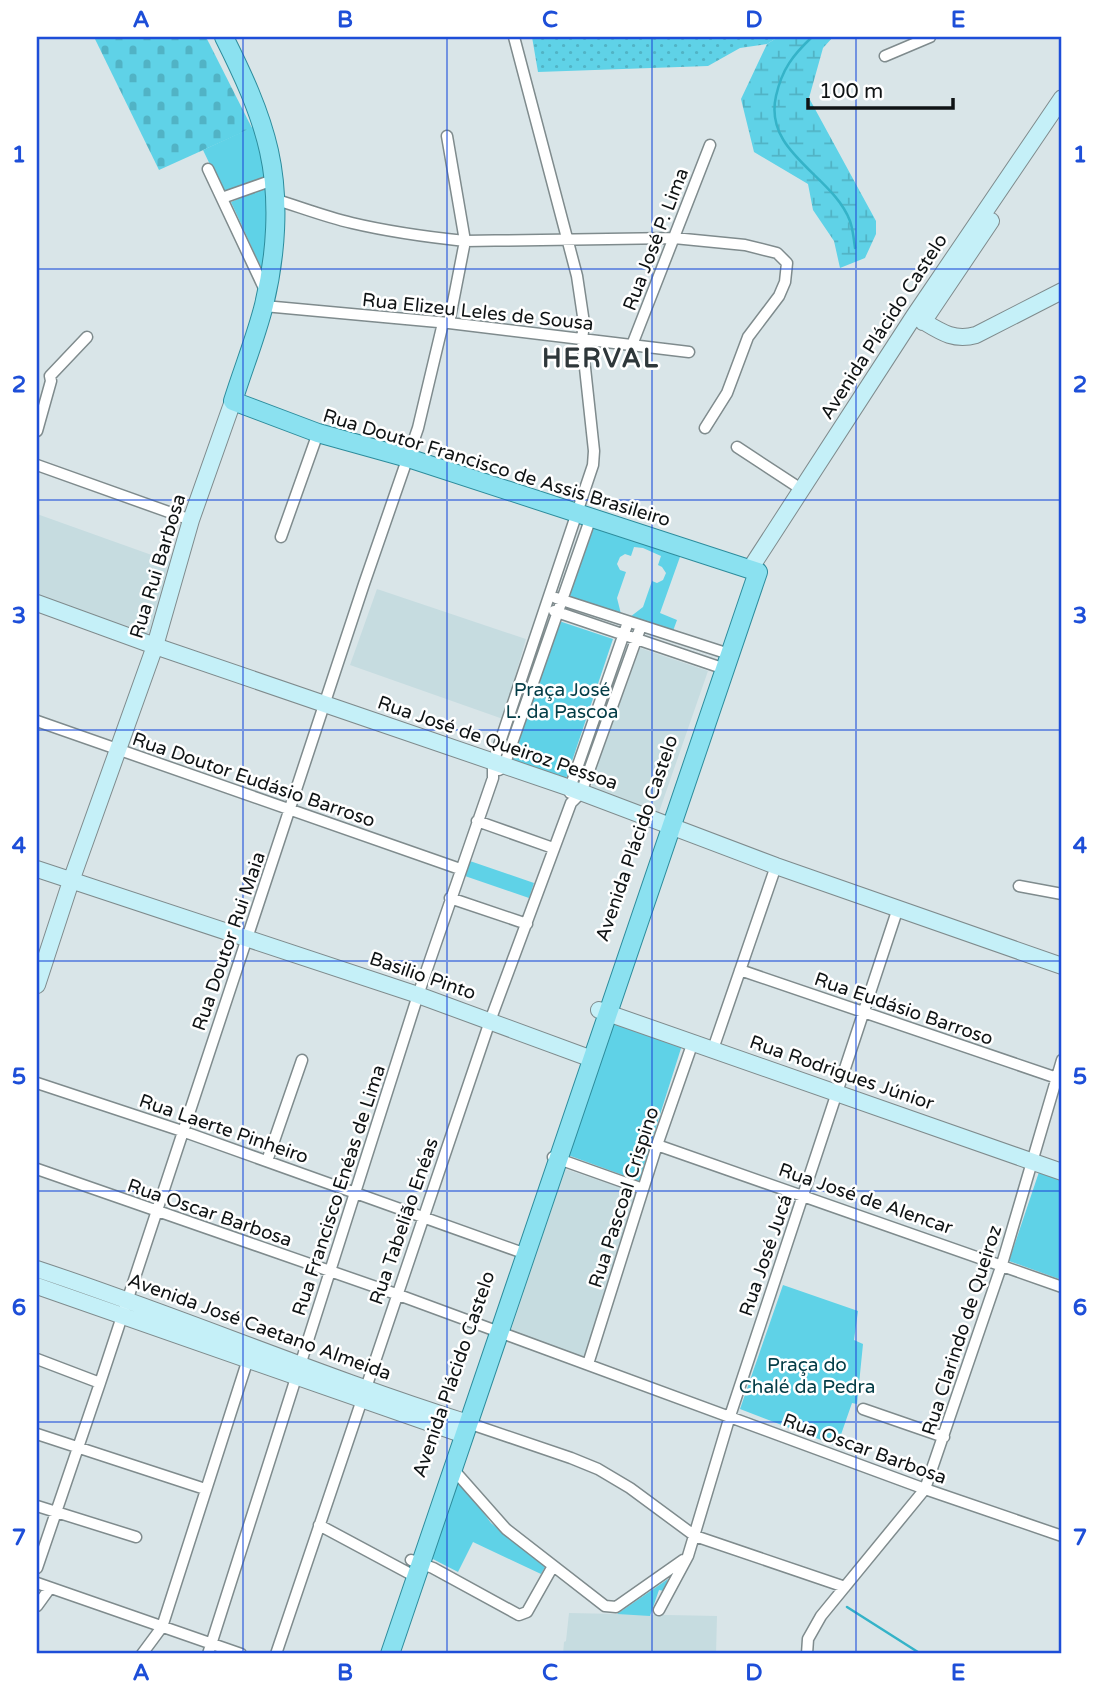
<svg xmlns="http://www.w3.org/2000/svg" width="1099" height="1691" viewBox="0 0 1099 1691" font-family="'Varela Round',sans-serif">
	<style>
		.built { fill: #c6dce0 }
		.grass { fill: url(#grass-dots) }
		.wetland { fill: url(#wetland-marsh) }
		.cemetery { fill: url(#cemetery-stones) }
		.park { fill: #5fd2e7 }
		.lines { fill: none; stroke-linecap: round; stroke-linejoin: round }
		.stream { stroke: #35b3c8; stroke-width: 2.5 }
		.street-casing { stroke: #7f8b8d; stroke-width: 13 }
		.secondary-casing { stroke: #7f8b8d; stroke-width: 18 }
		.primary-casing { stroke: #2d8c9c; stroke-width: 20 }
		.street { stroke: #fff; stroke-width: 10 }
		.secondary { stroke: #c5f0f8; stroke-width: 16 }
		.primary { stroke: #8be1f0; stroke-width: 18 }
		.grid { fill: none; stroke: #1d4ed8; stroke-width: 2; stroke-opacity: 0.55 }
		.labels { text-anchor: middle; stroke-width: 5; stroke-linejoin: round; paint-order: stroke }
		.street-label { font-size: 19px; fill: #0f1314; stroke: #fff }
		.park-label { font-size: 19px; fill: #033c46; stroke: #fff }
		.district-label { font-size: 26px; font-weight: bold; letter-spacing: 2px; fill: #2e373a; stroke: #fff }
		.neatline { fill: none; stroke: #1d4ed8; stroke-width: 2.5 }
		.grid-label { font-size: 23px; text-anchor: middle; font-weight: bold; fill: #1d4ed8 }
	</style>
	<defs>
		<pattern id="grass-dots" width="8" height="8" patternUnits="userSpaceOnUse" patternTransform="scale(1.75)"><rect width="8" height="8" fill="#5fd2e7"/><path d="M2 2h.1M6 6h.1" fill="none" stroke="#51b3c5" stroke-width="1.8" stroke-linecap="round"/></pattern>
		<pattern id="wetland-marsh" width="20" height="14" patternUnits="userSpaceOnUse" patternTransform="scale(1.75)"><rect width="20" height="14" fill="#5fd2e7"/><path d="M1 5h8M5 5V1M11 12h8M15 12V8" fill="none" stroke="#51b3c5"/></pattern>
		<pattern id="cemetery-stones" width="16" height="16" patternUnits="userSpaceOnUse" patternTransform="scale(1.75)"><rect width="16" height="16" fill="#5fd2e7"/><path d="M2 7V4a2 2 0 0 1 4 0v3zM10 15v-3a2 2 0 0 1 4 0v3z" fill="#51b3c5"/></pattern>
	</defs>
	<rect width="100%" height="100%" fill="#d9e5e8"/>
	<path class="built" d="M 37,514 L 174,563 L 147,638 L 37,599 Z
		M 377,589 L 526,639 L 503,719 L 350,665 Z
		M 640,648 L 708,671 L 659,812 L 593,788 L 591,782 Z
		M 565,1169 L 640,1194 L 584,1358 L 510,1333 Z
		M 569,1613 L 717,1616 L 716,1654 L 563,1654 L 564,1642 L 566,1641 Z"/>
	<path class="grass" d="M 532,37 L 778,37 L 767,44 L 740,48 L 708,66 L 538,72 Z"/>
	<path class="wetland" d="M 778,37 L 833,37 L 823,48 L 809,98 L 876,221 L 876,234 L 865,258 L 840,268 L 834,241 L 813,210 L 808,184 L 754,152 L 741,99 L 767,44 Z"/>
	<path class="cemetery" d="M 94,37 L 206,37 L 252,128 L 159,170 Z"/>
	<path class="park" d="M 255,126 L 268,178 L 224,194 L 203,150 Z
		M 267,187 L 270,238 L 264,274 L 231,202 Z
		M 595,524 L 681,554 L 660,613 L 677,620 L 673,631 L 630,617 L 643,607 L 652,581 L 657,583 L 663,580 L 666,573 L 662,567 L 658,565 L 661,556 L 643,548 L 634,547 L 631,556 L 625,554 L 620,557 L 617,564 L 620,570 L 626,572 L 617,598 L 621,614 L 569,598 Z
		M 559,621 L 613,639 L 566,779 L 512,760 Z
		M 467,860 L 534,883 L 529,898 L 462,875 Z
		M 611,1018 L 683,1042 L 639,1181 L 565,1154 Z
		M 1040,1169 L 1062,1177 L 1062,1280 L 1009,1261 Z
		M 783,1285 L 858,1311 L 854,1340 L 863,1344 L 857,1404 L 852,1403 L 837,1446 L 740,1409 Z
		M 454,1482 L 463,1485 L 491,1523 L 545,1567 L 541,1574 L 473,1542 L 458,1572 L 427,1556 Z
		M 668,1579 L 664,1591 L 659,1590 L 650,1616 L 617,1614 Z"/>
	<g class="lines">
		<path class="stream" d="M 812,37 C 793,55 782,69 776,96 C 763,153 833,175 850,221 C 853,230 854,240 855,248
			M 847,1607 L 921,1654"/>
		<defs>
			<path id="street" d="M 885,56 L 930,37
				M 447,136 L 465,241 L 449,323
				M 208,169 L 263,286 L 267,290
				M 222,198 L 273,180
				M 274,199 C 300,207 326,217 352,223 C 390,232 427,237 465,241 L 674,238 L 745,245 L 777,253 L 787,263 L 785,282 L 779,296 L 748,337 L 727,393 L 705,428
				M 264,306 L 449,323 L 689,352
				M 632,345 L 710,145
				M 37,431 L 51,381 L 50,376 L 87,337
				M 737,447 L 801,489
				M 37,465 L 191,520
				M 281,537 L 318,433
				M 556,598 L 729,654
				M 554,611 L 725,669
				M 37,721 L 460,869
				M 499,770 L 504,766 L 591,517
				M 570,793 L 570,788 L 628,622
				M 477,821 L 553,848
				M 1019,886 L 1062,894
				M 450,898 L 527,924
				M 740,970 L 1057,1078
				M 713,1049 L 776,866
				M 37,1083 L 182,1131 L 526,1254
				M 657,1145 L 1062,1287
				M 553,1157 L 643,1189
				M 267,1161 L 302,1060
				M 37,1169 L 396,1294 L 925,1489 L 1062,1536
				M 37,1359 L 100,1383
				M 588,1364 L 657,1145 L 693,1042
				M 863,1409 L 944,1437
				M 468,1423 L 571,1458 L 598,1469 L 630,1488 L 695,1536 L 845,1587
				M 37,1434 L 205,1489
				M 453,1469 L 506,1529 L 605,1606 L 616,1607 L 683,1560
				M 37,1506 L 136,1537
				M 319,1525 L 416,1577
				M 411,1560 L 433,1568 L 519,1615 L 527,1612 L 553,1566
				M 37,1568 L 100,1383 L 364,584 L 418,428 L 443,323
				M 37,1583 L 241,1654
				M 37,1606 L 50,1588
				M 659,1610 L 688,1556 L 730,1416 L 898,908
				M 142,1654 L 162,1627 L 249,1356
				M 208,1654 L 418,995 L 493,778 L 493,763 L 593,465 L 594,451 L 582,340 L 584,323 L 577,276 L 514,37
				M 276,1654 L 490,1021 L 571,803 L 581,793 L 641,626
				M 807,1654 L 808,1639 L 821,1616 L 925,1489 L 1002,1264 L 1062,1060"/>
			<path id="secondary" d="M 916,317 C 937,329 951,342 976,335 L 1062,291
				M 923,322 L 991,221
				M 750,569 L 914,316 L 1062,98
				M 37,603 L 155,646 L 570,788 L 776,866 L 1062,966
				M 37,869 L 418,995 L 592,1059
				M 37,985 L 71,881 L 155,646 L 191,520 L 233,401
				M 599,1010 L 1062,1172
				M 37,1269 C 182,1317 322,1377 468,1423
				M 37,1286 L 464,1435"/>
			<path id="primary" d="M 224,37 C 242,73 260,111 269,151 C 280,200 276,256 264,305 C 256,337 243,369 233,401 L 318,433 L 408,458 L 758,572 L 390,1654"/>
		</defs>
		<use href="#street" class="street-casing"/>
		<use href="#secondary" class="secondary-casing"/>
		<use href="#primary" class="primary-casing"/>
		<use href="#street" class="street"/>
		<use href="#secondary" class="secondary"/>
		<use href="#primary" class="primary"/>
	</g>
	<path class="grid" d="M 243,37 L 243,1654M 447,37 L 447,1654M 652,37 L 652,1654M 856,37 L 856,1654M 37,269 L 1062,269M 37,500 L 1062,500M 37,730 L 1062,730M 37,961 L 1062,961M 37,1191 L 1062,1191M 37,1422 L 1062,1422"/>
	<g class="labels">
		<g class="street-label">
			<text transform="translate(655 239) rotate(-69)" y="7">Rua José P. Lima</text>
			<text transform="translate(478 311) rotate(6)" y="7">Rua Elizeu Leles de Sousa</text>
			<text transform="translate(883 326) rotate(-57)" y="7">Avenida Plácido Castelo</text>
			<text transform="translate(497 467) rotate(17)" y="7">Rua Doutor Francisco de Assis Brasileiro</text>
			<text transform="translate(157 566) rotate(-73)" y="7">Rua Rui Barbosa</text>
			<text transform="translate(498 742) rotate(19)" y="7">Rua José de Queiroz Pessoa</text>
			<text transform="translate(254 779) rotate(19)" y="7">Rua Doutor Eudásio Barroso</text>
			<text transform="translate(636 838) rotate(-71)" y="7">Avenida Plácido Castelo</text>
			<text transform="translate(228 941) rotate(-71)" y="7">Rua Doutor Rui Maia</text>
			<text transform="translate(423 975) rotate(19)" y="7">Basilio Pinto</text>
			<text transform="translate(904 1008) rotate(19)" y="7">Rua Eudásio Barroso</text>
			<text transform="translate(842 1072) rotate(19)" y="7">Rua Rodrigues Júnior</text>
			<text transform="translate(224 1128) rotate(19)" y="7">Rua Laerte Pinheiro</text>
			<text transform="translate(338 1190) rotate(-72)" y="7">Rua Francisco Enéas de Lima</text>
			<text transform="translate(623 1197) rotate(-72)" y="7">Rua Pascoal Crispino</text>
			<text transform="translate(866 1198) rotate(19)" y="7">Rua José de Alencar</text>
			<text transform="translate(210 1212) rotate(19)" y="7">Rua Oscar Barbosa</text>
			<text transform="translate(403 1221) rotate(-71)" y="7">Rua Tabelião Enéas</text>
			<text transform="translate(765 1255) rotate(-71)" y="7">Rua José Jucá</text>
			<text transform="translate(260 1326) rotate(20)" y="7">Avenida José Caetano Almeida</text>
			<text transform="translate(961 1330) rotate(-72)" y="7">Rua Clarindo de Queiroz</text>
			<text transform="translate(453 1374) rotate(-71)" y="7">Avenida Plácido Castelo</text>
			<text transform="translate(865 1448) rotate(20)" y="7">Rua Oscar Barbosa</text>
		</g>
		<g class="park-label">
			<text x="562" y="696">Praça José<tspan x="562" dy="22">L. da Pascoa</tspan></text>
			<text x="807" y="1371">Praça do<tspan x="807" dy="22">Chalé da Pedra</tspan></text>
		</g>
		<g class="district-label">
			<text x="601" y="367">HERVAL</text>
		</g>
	</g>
	<rect width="1099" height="1691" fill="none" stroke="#ffffff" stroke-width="77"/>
	<path d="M808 98v10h145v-10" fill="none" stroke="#0f1314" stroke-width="3.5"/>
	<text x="819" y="98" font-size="21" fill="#0f1314" stroke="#ffffff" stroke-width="5" paint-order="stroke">100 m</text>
	<rect x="38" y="38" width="1022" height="1614" class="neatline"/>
	<g class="grid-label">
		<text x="141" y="27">A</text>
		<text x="345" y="27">B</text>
		<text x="550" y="27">C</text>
		<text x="754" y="27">D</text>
		<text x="958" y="27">E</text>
		<text x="19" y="162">1</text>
		<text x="1080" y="162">1</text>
		<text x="19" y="392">2</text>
		<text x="1080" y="392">2</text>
		<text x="19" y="623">3</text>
		<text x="1080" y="623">3</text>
		<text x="19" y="853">4</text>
		<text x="1080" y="853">4</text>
		<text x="19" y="1084">5</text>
		<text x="1080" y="1084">5</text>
		<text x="19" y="1315">6</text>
		<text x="1080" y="1315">6</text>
		<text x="19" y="1545">7</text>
		<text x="1080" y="1545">7</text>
		<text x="141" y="1680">A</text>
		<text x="345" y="1680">B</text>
		<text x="550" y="1680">C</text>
		<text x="754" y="1680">D</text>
		<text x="958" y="1680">E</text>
	</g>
</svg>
